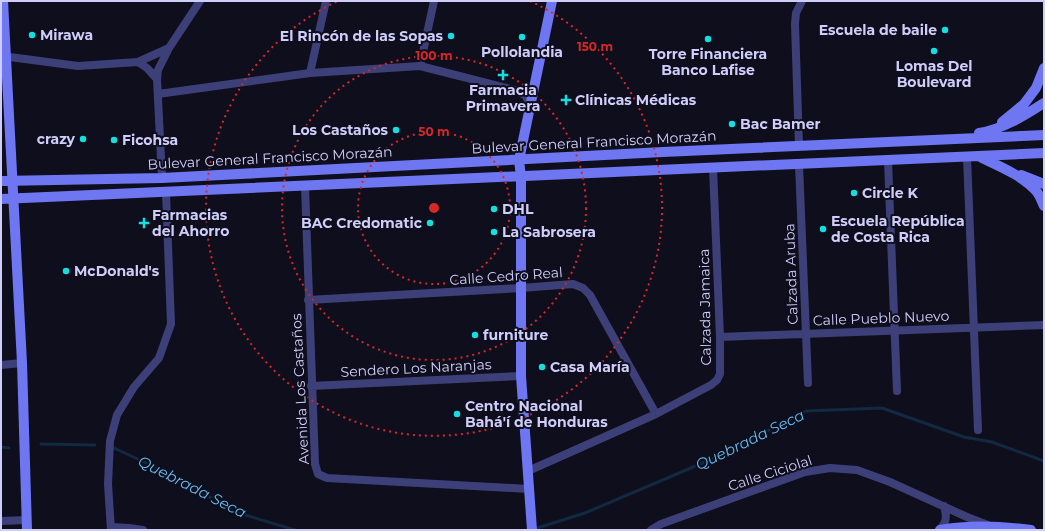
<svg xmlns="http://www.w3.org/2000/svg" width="1045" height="531" viewBox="0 0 1045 531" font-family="Montserrat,sans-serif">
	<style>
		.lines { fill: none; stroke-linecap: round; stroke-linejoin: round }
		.stream { stroke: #122942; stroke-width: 3 }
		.street { stroke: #3d4078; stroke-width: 8 }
		.secondary { stroke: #6e76f2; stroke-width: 10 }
		.ring { fill: none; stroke: #d62828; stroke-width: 2; stroke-dasharray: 2 4 }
		.poi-dot { fill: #14dee0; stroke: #0f0e1d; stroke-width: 1.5 }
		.labels { text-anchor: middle; stroke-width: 4; stroke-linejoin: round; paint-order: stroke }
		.poi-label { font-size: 14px; font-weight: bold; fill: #cfcefb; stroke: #0f0e1d; text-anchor: start }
		.street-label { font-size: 14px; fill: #cfcefb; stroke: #0f0e1d }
		.water-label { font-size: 15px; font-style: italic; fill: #66bdf1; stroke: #0f0e1d }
		.centre { fill: #d62828; stroke: #0f0e1d; stroke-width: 2 }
		.ring-label { font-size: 12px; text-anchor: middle; font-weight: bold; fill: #d62828; stroke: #0f0e1d; stroke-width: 4; stroke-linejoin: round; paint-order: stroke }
	</style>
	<rect width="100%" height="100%" fill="#0f0e1d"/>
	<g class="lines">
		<path class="stream" d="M 41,444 L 95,445
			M 1,447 L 9,448
			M 114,448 L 172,475 L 235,512 L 295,530
			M 534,529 L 585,513 L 712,459 L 806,411 L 882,408 L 964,437 L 992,442 L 1044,461"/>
		<path class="street" d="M 2,56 L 78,66 L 138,62 L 169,48 L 200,1
			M 138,62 L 147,68 L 157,79
			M 420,66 L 434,1
			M 310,73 L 326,1
			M 158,94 L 310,73 L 420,66 L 518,91 L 526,96 L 530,106
			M 799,146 L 795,24 L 796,13 L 802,1
			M 967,157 L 978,430
			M 888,161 L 897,391
			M 799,165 L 808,383
			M 162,178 L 157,79 L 158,70 L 169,48
			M 305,186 L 315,464 L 318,474 L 327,478 L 529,489
			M 308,300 L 521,288 L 573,284 L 583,288 L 590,295 L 656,414
			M 720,337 L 1044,325
			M 1,365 L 22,363
			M 311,386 L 521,376
			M 528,471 L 656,414 L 711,385 L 717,380 L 720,374 L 720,337 L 713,168
			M 1,521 L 26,520
			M 111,527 L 129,528 L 143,530
			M 111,530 L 108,484 L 110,441 L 117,415 L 134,387 L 159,358 L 171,324 L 166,192
			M 651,530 L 661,524 L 805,472 L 830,468 L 857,470 L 890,482 L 967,517 L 988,525
			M 939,530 C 947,522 947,517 944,506"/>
		<path class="secondary" d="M 3,1 L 22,363 L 27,530
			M 1002,122 L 1024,104 L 1036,88 L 1044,68
			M 979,133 C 1003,129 1024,116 1044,103
			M 982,158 C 1001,167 1023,176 1037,192 C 1040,196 1042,202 1044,206
			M 1021,175 L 1044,184
			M 1,181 L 162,178 L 663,152 L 1044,135
			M 1,199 L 1044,153
			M 532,530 L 521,376 L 521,177 L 519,160 L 552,1
			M 940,530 C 971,524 1001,526 1031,530"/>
	</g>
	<g class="ring">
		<circle cx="434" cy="208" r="76"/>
		<circle cx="434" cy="208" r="152"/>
		<path d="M530 1A228 228 0 1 1 338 1"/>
	</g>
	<g class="poi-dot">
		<circle cx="945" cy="30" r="4"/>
		<circle cx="32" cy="35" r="4"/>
		<circle cx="451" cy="36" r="4"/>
		<circle cx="522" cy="37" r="4"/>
		<circle cx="708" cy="39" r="4"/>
		<circle cx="934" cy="51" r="4"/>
		<path d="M501 69h4v4h4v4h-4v4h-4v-4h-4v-4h4z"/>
		<path d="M564 94h4v4h4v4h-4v4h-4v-4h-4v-4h4z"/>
		<circle cx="732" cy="124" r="4"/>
		<circle cx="396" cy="130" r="4"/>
		<circle cx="83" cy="139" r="4"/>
		<circle cx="114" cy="140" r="4"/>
		<circle cx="854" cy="193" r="4"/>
		<circle cx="494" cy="209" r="4"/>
		<path d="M142 217h4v4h4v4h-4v4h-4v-4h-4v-4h4z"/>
		<circle cx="430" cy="223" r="4"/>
		<circle cx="823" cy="229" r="4"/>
		<circle cx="494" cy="232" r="4"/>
		<circle cx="66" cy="271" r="4"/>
		<circle cx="475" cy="335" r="4"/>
		<circle cx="542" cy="367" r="4"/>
		<circle cx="457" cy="414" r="4"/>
	</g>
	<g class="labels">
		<g class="poi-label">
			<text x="937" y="35" text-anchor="end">Escuela de baile</text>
			<text x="40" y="40">Mirawa</text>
			<text x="443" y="41" text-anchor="end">El Rincón de las Sopas</text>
			<text x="522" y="57" text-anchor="middle">Pollolandia</text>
			<text x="708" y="59" text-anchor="middle">Torre Financiera<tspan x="708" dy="16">Banco Lafise</tspan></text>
			<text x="934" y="71" text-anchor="middle">Lomas Del<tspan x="934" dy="16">Boulevard</tspan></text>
			<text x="503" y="95" text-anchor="middle">Farmacia<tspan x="503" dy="16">Primavera</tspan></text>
			<text x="575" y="105">Clínicas Médicas</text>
			<text x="740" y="129">Bac Bamer</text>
			<text x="388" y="135" text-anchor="end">Los Castaños</text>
			<text x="75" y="144" text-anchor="end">crazy</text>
			<text x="122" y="145">Ficohsa</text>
			<text x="862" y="198">Circle K</text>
			<text x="502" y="214">DHL</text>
			<text x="152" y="220">Farmacias<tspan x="152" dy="16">del Ahorro</tspan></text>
			<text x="831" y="226">Escuela República<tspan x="831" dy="16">de Costa Rica</tspan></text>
			<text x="422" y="228" text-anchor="end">BAC Credomatic</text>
			<text x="502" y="237">La Sabrosera</text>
			<text x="74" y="276">McDonald's</text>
			<text x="483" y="340">furniture</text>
			<text x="550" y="372">Casa María</text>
			<text x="465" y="411">Centro Nacional<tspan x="465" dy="16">Bahá'í de Honduras</tspan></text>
		</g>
		<g class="street-label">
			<text transform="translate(594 142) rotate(-3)" y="5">Bulevar General Francisco Morazán</text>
			<text transform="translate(270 158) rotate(-3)" y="5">Bulevar General Francisco Morazán</text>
			<text transform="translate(791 274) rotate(-92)" y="5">Calzada Aruba</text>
			<text transform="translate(506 276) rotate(-4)" y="5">Calle Cedro Real</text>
			<text transform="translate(705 307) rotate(-91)" y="5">Calzada Jamaica</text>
			<text transform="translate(881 318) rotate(-2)" y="5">Calle Pueblo Nuevo</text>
			<text transform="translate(416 368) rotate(-3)" y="5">Sendero Los Naranjas</text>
			<text transform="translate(300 389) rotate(-93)" y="5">Avenida Los Castaños</text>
			<text transform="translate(770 473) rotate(-18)" y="5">Calle Ciciolal</text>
		</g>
		<g class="water-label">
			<text transform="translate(750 440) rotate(-26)" y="5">Quebrada Seca</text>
			<text transform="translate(192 487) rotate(27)" y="5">Quebrada Seca</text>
		</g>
	</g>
	<circle cx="434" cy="208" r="6" class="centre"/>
	<g class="ring-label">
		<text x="595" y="51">150 m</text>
		<text x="434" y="60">100 m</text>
		<text x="434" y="136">50 m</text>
	</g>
	<rect width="1045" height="531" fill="none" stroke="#cfcefb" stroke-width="4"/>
</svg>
